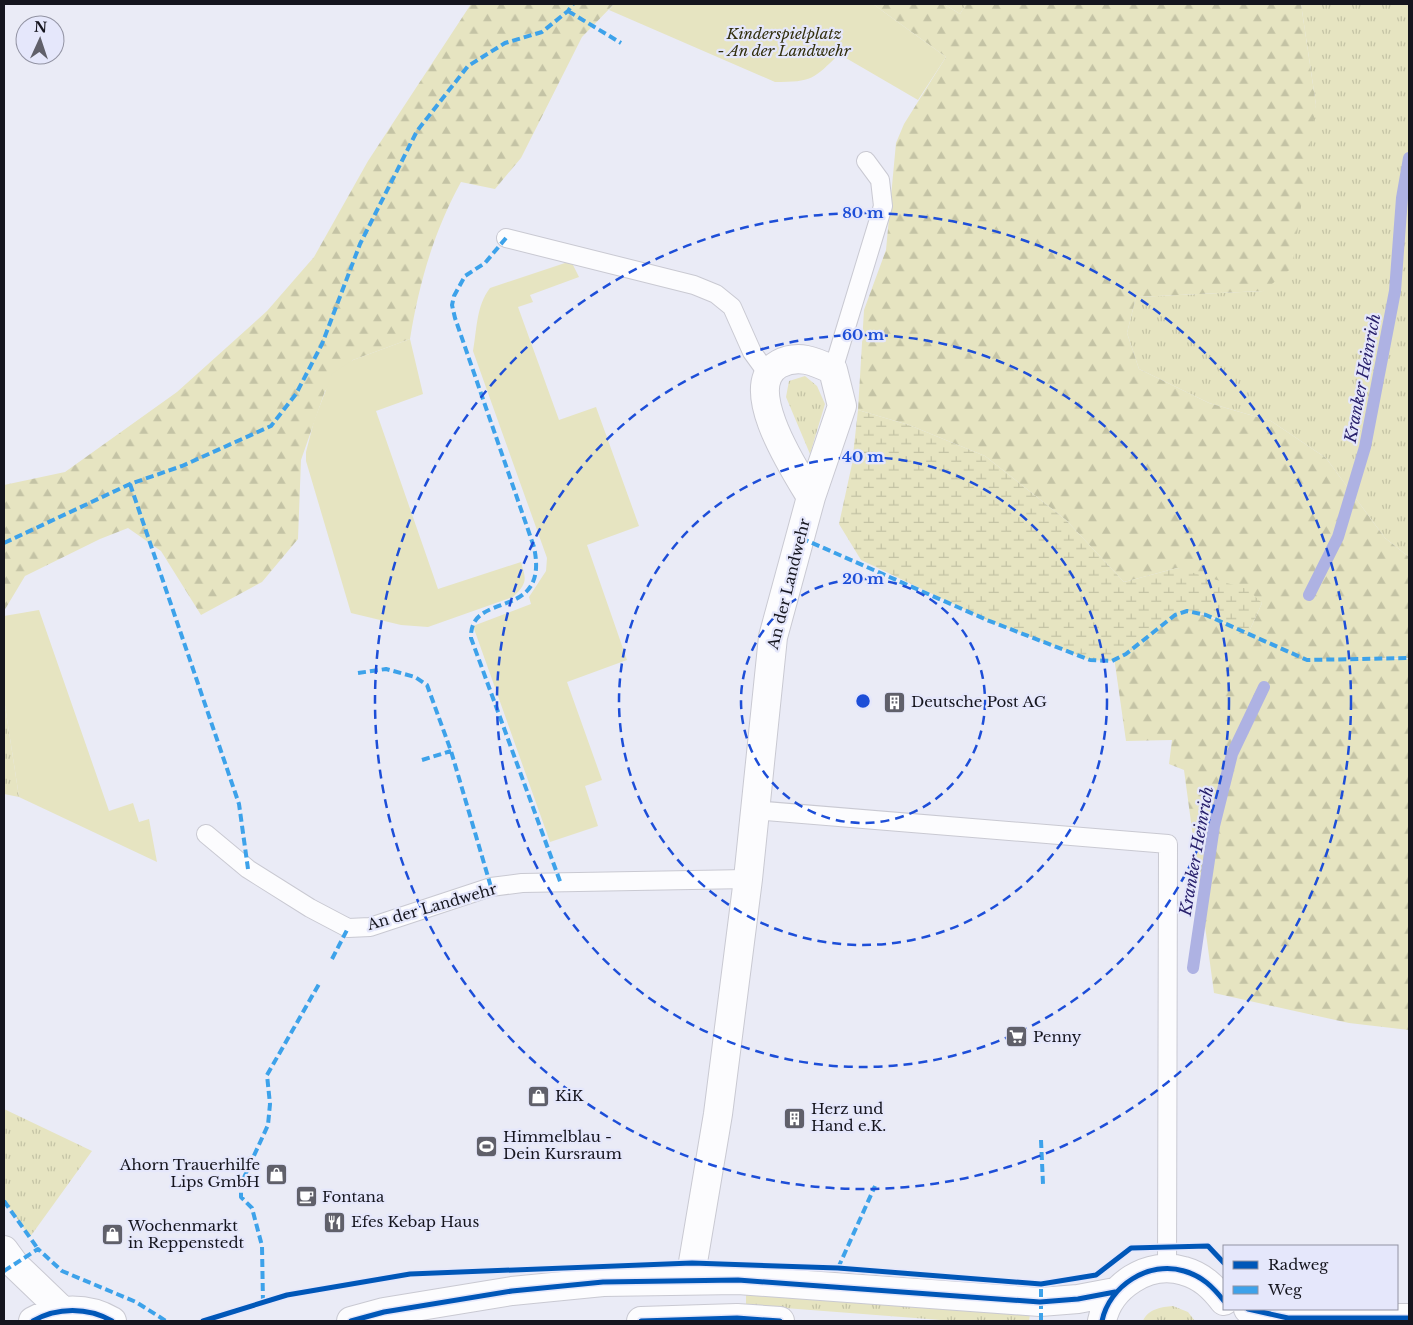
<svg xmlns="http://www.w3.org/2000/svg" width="1413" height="1325" viewBox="0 0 1413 1325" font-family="'Libre Baskerville',serif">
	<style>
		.grass { fill: url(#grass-tufts) }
		.forest { fill: url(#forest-firs) }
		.wetland { fill: url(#wetland-marsh) }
		.green { fill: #e6e4c1 }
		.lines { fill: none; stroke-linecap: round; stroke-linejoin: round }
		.stream { stroke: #aeb2e3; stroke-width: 12 }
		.lane-casing { stroke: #c9c9d2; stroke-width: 20 }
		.street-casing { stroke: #c9c9d2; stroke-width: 30 }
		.secondary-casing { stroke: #c9c9d2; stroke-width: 30 }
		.lane { stroke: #fcfcfe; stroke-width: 18 }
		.street { stroke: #fcfcfe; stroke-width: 28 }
		.secondary { stroke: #fcfcfe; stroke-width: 28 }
		.quiet { stroke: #3da2ea; stroke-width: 4; stroke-dasharray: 8 4; stroke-linecap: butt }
		.cycleway-casing { stroke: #e5e7fb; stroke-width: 8 }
		.cycleway { stroke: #0057b8; stroke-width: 5 }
		.ring { fill: none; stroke: #1d4ed8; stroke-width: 2.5; stroke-dasharray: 9 6 }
		.labels { text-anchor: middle; stroke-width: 4.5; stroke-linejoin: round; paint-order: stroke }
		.park-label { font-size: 15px; font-style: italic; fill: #322f0e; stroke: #e5e7fb }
		.street-label { font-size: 15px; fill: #15151e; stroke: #e5e7fb }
		.poi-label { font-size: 15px; fill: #15151e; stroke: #e5e7fb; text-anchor: start }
		.water-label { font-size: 16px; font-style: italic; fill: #28206b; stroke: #e5e7fb }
		.centre { fill: #1d4ed8; stroke: #e5e7fb; stroke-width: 2.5 }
		.ring-label { font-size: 15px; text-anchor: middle; font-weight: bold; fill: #1d4ed8; stroke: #e5e7fb; stroke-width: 4.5; stroke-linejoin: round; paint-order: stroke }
	</style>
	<defs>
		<pattern id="grass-tufts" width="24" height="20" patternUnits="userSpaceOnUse" patternTransform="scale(1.25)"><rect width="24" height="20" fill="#e6e4c1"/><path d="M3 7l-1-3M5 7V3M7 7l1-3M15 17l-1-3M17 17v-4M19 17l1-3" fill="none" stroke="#c4c3a5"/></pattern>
		<pattern id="forest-firs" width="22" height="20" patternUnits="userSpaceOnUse" patternTransform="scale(1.25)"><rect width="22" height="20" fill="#e6e4c1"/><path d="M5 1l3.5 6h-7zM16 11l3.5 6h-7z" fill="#c4c3a5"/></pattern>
		<pattern id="wetland-marsh" width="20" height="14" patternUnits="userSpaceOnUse" patternTransform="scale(1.25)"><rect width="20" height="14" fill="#e6e4c1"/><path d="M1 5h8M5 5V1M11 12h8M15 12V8" fill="none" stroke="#c4c3a5"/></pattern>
	</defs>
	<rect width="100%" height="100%" fill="#eaebf6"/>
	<path class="grass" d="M 944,4 L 966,4 L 960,14 Z
		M 1301,4 L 1409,4 L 1409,557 L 1385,538 L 1326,458 L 1271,421 L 1209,403 L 1139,369 L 1127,333 L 1136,297 L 1263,291 L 1316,105 Z
		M 805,376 L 817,386 L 825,404 L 810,454 L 786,397 L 789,381 Z
		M 4,699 L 19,797 L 4,794 Z
		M 4,1109 L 92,1151 L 30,1237 L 4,1200 Z
		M 746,1293 L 1030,1314 L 1029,1321 L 954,1321 L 746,1305 Z
		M 1173,1306 L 1188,1312 L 1195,1321 L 1143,1321 C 1148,1309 1161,1307 1173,1306 Z"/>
	<path class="forest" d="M 471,4 L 614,4 L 582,37 L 521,158 L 495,189 L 461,182 C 434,231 419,283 410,339 L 353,360 L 325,391 L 301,460 L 298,539 L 262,582 L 201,615 L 161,551 L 128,528 L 100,539 L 25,576 L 4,611 L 4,485 L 65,472 L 177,392 L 267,311 L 314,257 L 368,161 Z
		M 873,4 L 944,4 L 960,14 L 966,4 L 1301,4 L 1316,105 L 1292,268 L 1263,291 L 1136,297 L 1127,333 L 1139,369 L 1209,403 L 1271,421 L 1326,458 L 1385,538 L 1409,557 L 1409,658 L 1324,659 L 1409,659 L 1409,1030 L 1349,1023 L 1214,993 L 1184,770 L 1169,764 L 1172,740 L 1126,741 L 1114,657 L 1126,654 L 1179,612 L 1205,615 L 1307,660 L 1248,634 L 1262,603 L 1177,568 L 1124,582 L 1066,520 L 985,456 L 909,425 L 858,410 L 864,310 L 886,250 L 896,143 L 904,124 L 946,57 Z"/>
	<path class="wetland" d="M 858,410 L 909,425 L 985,456 L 1066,520 L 1124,582 L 1177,568 L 1247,589 L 1262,603 L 1248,634 L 1206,614 L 1180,612 L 1126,654 L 1112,661 L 1090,660 L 987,620 L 861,560 L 839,524 L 852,464 Z"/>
	<path class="green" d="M 614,4 L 873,4 L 946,57 L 918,100 L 839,54 C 814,79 812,82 775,82 L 609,10 Z
		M 571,261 L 579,277 L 530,295 L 533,302 L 518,307 L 559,420 L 596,407 L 639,526 L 587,545 L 627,660 L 567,682 L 602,780 L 585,786 L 598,826 L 550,842 L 473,626 L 531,604 L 529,597 L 546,571 L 547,558 L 473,351 C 477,330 476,306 490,288 Z
		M 410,339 L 423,394 L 376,411 L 438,589 L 521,562 C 526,579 528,583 513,597 L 428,627 L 401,625 L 351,613 L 306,461 L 306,452 L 314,421 L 332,374 L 353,360 Z
		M 39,610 L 109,811 L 133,803 L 139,822 L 149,819 L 157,862 L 19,797 L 4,699 L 4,616 Z"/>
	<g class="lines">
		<path class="stream" d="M 1309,595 L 1338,537 L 1365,447 L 1395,291 L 1402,198 L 1409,158
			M 1193,968 L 1214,826 L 1232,754 L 1264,687"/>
		<defs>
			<path id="lane" d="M 506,238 L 694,285 L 716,294 L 732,307 L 752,352 L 768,374
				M 833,370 L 883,206 L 880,180 L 866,161
				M 754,810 L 1168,844 L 1167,1269
				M 206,834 L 248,869 L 310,908 L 348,928 L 370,927 L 491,887 L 522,883 L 748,879"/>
			<path id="street" d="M 690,1280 L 718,1114 L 748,879 L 773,637 L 811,497 L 842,406 L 833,370 C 814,361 798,354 779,364 C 739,386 796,472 811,497"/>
			<path id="secondary" d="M 4,1250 L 15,1265 L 63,1311
				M 1248,1309 L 1288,1318 L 1409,1318
				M 33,1321 C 57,1307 88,1307 112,1321
				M 351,1321 L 384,1312 L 512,1291 L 603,1282 L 738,1280 L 1040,1302 L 1078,1299 L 1115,1292
				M 641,1321 L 737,1318 L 780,1321
				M 1102,1321 C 1109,1286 1149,1260 1184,1271 C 1202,1276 1213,1287 1224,1301"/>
		</defs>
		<use href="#lane" class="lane-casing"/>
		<use href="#street" class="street-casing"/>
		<use href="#secondary" class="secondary-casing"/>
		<use href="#lane" class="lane"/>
		<use href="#street" class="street"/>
		<use href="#secondary" class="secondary"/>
		<path class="quiet" d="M 568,11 L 621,43
			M 506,238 L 485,263 L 465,276 L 454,296 L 452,305 L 455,318 L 534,547 C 550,623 469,589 471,638 L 561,884
			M 130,484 L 239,804 L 248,869
			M 801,538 L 987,620 L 1090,660 L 1112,661 L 1126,654 L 1175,615 L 1187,611 L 1206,615 L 1307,660 L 1409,658
			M 4,543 L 130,484 L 182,466 L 271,426 L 296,394 L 322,344 L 360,244 L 417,131 L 468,66 L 505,43 L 542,32 L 568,11 L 573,4
			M 358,673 L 386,669 L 415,677 L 427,685 L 451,751 L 491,887
			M 422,760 L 451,751
			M 332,959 L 348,928
			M 1041,1140 L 1043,1184
			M 4,1201 L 38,1249
			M 838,1268 L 875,1186
			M 4,1271 L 38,1249 L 62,1271 L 136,1302 L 166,1321
			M 263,1303 L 262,1246 L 252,1208 L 241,1197 L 241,1184 L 268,1125 L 270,1104 L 267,1075 L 319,984
			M 1041,1321 L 1041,1284"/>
		<defs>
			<path id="cycleway" d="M 1248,1309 L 1288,1318 L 1409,1318
				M 33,1321 C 57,1307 88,1307 112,1321
				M 203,1321 L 287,1295 L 410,1274 L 692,1263 L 838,1268 L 1041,1284 L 1096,1275 L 1131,1248 L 1208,1246 L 1224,1263
				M 351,1321 L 384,1312 L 512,1291 L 603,1282 L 738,1280 L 1040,1302 L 1078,1299 L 1115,1292
				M 641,1321 L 737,1318 L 780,1321
				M 1102,1321 C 1109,1286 1149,1260 1184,1271 C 1202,1276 1213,1287 1224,1301"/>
		</defs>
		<use href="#cycleway" class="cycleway-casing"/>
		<use href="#cycleway" class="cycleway"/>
	</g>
	<g class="ring">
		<circle cx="863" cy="701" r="122"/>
		<circle cx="863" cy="701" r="244"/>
		<circle cx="863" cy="701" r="366"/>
		<circle cx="863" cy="701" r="488"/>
	</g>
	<defs>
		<symbol id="building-square" viewBox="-11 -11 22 22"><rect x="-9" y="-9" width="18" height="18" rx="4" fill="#60606a" stroke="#e5e7fb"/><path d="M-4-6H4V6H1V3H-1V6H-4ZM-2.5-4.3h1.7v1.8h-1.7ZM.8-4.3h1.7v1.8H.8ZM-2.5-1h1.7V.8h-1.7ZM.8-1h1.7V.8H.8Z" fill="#fff"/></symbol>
		<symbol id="supermarket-square" viewBox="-11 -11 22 22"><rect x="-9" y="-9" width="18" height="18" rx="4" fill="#60606a" stroke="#e5e7fb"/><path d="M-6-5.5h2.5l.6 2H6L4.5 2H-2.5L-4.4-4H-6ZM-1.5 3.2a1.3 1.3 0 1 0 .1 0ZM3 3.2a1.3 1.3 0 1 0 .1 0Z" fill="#fff"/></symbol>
		<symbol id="shop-square" viewBox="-11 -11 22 22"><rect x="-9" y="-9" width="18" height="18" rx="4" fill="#60606a" stroke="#e5e7fb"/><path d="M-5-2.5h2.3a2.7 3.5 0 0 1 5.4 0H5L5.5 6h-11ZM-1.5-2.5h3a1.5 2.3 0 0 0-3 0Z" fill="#fff"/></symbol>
		<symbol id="stadium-square" viewBox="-11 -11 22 22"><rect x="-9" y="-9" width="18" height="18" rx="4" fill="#60606a" stroke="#e5e7fb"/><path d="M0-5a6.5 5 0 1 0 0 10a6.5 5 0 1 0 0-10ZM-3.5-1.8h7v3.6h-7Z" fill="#fff"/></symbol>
		<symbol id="cafe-square" viewBox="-11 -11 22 22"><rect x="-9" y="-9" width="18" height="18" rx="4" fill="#60606a" stroke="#e5e7fb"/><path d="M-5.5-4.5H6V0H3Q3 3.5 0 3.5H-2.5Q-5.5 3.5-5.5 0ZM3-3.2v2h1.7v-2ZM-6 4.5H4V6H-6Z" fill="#fff"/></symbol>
		<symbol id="restaurant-square" viewBox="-11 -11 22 22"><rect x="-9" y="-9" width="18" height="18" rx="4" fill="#60606a" stroke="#e5e7fb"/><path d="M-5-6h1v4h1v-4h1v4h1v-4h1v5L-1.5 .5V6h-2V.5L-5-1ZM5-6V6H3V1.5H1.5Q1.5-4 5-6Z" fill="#fff"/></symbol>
	</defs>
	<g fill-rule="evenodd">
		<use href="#building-square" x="882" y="690" width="25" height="25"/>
		<use href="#supermarket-square" x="1004" y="1024" width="25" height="25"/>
		<use href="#shop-square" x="526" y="1084" width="25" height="25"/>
		<use href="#building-square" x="782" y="1106" width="25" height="25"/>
		<use href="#stadium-square" x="474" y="1134" width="25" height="25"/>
		<use href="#shop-square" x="264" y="1162" width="25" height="25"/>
		<use href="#cafe-square" x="294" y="1184" width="25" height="25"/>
		<use href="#restaurant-square" x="322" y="1210" width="25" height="25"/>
		<use href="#shop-square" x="100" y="1222" width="25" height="25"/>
	</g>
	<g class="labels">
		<g class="park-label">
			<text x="784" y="39">Kinderspielplatz<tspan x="784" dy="17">- An der Landwehr</tspan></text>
		</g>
		<g class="street-label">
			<text transform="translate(789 584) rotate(-76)" y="5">An der Landwehr</text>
			<text transform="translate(432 907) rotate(-16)" y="5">An der Landwehr</text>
		</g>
		<g class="poi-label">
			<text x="911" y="707">Deutsche Post AG</text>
			<text x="1033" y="1042">Penny</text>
			<text x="555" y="1101">KiK</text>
			<text x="811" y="1114">Herz und<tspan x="811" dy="17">Hand e.K.</tspan></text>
			<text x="503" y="1142">Himmelblau -<tspan x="503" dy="17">Dein Kursraum</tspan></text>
			<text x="260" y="1170" text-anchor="end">Ahorn Trauerhilfe<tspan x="260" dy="17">Lips GmbH</tspan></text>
			<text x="322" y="1202">Fontana</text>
			<text x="351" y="1227">Efes Kebap Haus</text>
			<text x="128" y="1231">Wochenmarkt<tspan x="128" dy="17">in Reppenstedt</tspan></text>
		</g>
		<g class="water-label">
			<text transform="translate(1362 378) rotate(-79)" y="6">Kranker Heinrich</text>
			<text transform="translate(1196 851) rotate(-80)" y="6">Kranker Heinrich</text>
		</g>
	</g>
	<circle cx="863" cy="701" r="8" class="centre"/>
	<g class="ring-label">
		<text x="863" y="218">80 m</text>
		<text x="863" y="340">60 m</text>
		<text x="863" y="462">40 m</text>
		<text x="863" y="584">20 m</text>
	</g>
	<rect width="1413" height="1325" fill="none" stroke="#15151e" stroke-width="10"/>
	<rect x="1223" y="1245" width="175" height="65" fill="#e5e7fb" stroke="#9293a3"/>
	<rect x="1233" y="1261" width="25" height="8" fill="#0057b8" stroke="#9293a3"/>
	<text x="1268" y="1270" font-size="15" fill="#15151e">Radweg</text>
	<rect x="1233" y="1286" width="25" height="8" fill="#3da2ea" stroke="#9293a3"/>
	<text x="1268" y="1295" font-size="15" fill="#15151e">Weg</text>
	<g transform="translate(40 40) rotate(3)"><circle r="24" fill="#e5e7fb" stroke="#9293a3"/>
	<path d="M0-4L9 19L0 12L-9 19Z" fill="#60606a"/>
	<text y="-8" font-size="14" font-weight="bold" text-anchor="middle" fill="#15151e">N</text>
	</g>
</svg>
